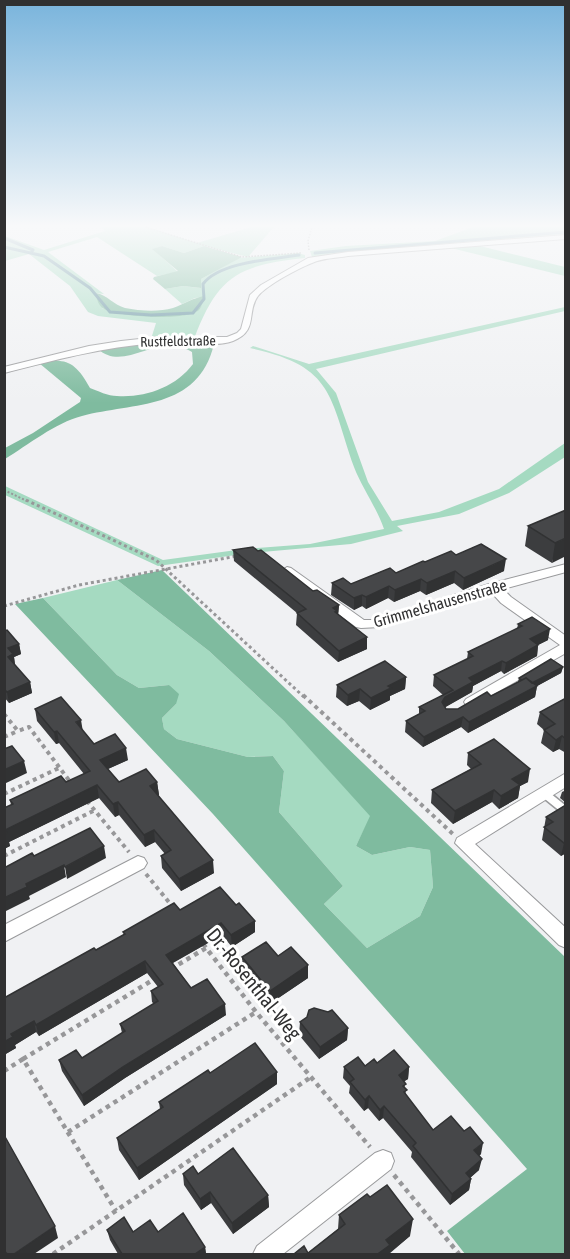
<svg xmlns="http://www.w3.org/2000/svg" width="570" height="1259" viewBox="0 0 570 1259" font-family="'Asap Condensed',sans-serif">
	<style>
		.green { fill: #a5dac1 }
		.forest { fill: #7fbb9f }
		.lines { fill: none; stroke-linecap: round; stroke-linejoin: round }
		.stream { stroke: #5e8d9b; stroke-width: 3 }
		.lane-casing { stroke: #999a9c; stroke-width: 11 }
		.street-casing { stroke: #999a9c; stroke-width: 2 }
		.path-far4 { stroke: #979799; stroke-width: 1.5; stroke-dasharray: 1.5 1.5; stroke-linecap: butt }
		.path-far3 { stroke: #979799; stroke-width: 2; stroke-dasharray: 2 2; stroke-linecap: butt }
		.path-far2 { stroke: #979799; stroke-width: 3; stroke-dasharray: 3 3; stroke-linecap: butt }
		.path-far1 { stroke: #979799; stroke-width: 4; stroke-dasharray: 4 4; stroke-linecap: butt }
		.path { stroke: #979799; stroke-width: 4.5; stroke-dasharray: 4.5 4.5; stroke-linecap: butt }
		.lane { stroke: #fff; stroke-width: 8 }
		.street { fill: #fff; fill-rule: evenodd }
		.wall { fill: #3c3d3f }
		.shaded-wall { fill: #313233 }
		.building { fill: #464749; stroke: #313233; stroke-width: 1.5 }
		.labels { text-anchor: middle; stroke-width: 6; stroke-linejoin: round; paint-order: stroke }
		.far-street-label { font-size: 14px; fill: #303031; stroke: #fff }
		.street-label { font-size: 16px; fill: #303031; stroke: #fff }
		.near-street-label { font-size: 20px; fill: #303031; stroke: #fff }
	</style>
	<rect width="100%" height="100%" fill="#f0f1f3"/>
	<path class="green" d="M 101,227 L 148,227 L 197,243 L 251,227 L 274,227 L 248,257 L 204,246 L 184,253 L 162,246 L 153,249 L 178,272 L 157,276 L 97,237 L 48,252 L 104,294 L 96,293 L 103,309 L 193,313 L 200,309 L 204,297 L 195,298 L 182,304 L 165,289 L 183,286 L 200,288 L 201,279 L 239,258 L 298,253 L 305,255 L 305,258 C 239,265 218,275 194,339 L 151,339 L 156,323 L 98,316 L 88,312 L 70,286 L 29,254 L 5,261 L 5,236 L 44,250 L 105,231 Z
		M 473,227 L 565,227 L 565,235 L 317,258 L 312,257 L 310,251 L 346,246 L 435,241 Z
		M 480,246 L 565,267 L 565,276 L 451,248 Z
		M 565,307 L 565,311 L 316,369 L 336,393 L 368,482 L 392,521 L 439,512 L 499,489 L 565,443 L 565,457 L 509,493 L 459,514 L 397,526 L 403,531 L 351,544 L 250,553 L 158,566 L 5,495 L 5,486 L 163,560 L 244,549 L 310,544 L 384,529 C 377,508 362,488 354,467 C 329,395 334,366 250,348 L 253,346 L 309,364 Z
		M 117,580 L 209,651 L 284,721 L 371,816 L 356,846 L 372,855 L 410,847 L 430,850 L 433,887 L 420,916 L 367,948 L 324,904 L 343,886 L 279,812 L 284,771 L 273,756 L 248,757 L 177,739 L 164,729 L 162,718 L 176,704 L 169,685 L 139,688 L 117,675 L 43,598 Z"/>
	<path class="forest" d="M 162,246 L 184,253 L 204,246 L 242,257 L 201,279 L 201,288 L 183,286 L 165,289 L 153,279 L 154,277 L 178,271 L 152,249 Z
		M 96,293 C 107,295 114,305 125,308 C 140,311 159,312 173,308 C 184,304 193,298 204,296 C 203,300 202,306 200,309 C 189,322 118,317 104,309 C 98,305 97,300 96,293 Z
		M 149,342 L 214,344 C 198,411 134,402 82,416 C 55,423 28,445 5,459 L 5,448 L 33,433 L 80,402 L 81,398 L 39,363 C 67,357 76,363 90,388 C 98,391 108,396 117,396 C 145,398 176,387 193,364 L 192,352 C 188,350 183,347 179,346 C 152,339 122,371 98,349 Z
		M 162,570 L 565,957 L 565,1254 L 465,1254 L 447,1231 L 527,1169 L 213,814 L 15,604 L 43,598 L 117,675 L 139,688 L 169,685 L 179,694 L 176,704 L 162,718 L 164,729 L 177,739 L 248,757 L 273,756 L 284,771 L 279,812 L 343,886 L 324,904 L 367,948 L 420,916 L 433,887 L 430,850 L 410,847 L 372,855 L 356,846 L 370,816 L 284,721 L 209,651 L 117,580 Z"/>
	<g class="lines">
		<path class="stream" d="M 4,238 L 33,250 L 31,253
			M 4,247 L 44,256 L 90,288 L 110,312 L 151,315 L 193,313 L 204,299 L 203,284 C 219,262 273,259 299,255
			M 315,253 L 566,232"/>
		<defs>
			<path id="lane" d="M 545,794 L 566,811"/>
			<path id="street" d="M 566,235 L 566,239 L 348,256 C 337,258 323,258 312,263 C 299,268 267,285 258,296 C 246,312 259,331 233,341 C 216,348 177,341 156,343 C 104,347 55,360 4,373 L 4,367 L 89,346 L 121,341 L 158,337 L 227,337 L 237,333 L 241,329 L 250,295 L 261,285 L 308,258 L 348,252 Z
				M 566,564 L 566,572 L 503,589 L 511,597 L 566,636 L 566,653 L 471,707 L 466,705 L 464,702 L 466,699 L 560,645 L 501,603 L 491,592 L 380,627 L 361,628 L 356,627 L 281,571 L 287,567 L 291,568 L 364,620 L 374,620 L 489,584 Z
				M 566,773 L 566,787 L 475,844 L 566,928 L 566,948 L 559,945 L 455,843 L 457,838 Z
				M 138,856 L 144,858 L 147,863 L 144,868 L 4,942 L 4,925 Z
				M 383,1150 L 391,1153 L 394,1161 L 391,1169 L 283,1254 L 253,1254 L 257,1246 L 375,1153 Z"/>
		</defs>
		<use href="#lane" class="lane-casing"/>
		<use href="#street" class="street-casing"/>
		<path class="path-far4" d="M 145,227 L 242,257 L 301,253
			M 309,250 L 308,241 L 312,227
			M 4,282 L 4,295"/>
		<path class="path-far3" d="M 4,490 L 29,502"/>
		<path class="path-far2" d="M 26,500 L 156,560 L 304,697
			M 4,606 L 79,585 L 237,556"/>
		<path class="path-far1" d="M 303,695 L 453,834
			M 4,714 L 18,731 L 29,727 L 71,783
			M 4,737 L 18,731
			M 4,794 L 59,768
			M 87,801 L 129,852
			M 4,856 L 95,810
			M 146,874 L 172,906"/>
		<path class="path" d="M 203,944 L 256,1012 L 370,1147
			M 171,969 L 206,948
			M 23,1059 L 156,978
			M 4,1071 L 23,1059 L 116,1211
			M 68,1132 L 256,1012
			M 394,1175 L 459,1254
			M 53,1254 L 311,1077"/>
		<use href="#lane" class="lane"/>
		<use href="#street" class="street"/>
	</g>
	<path class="wall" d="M 566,510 L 552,563 L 525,546 L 528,526 Z
		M 233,550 L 339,605 L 338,614 L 367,637 L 367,649 L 338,662 L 296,625 L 297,613 L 234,561 Z
		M 456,555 L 504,571 L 463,590 L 454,583 L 426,595 L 420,591 L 394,602 L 388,598 L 366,609 L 362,606 L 354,610 L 331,595 L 332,583 L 351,584 L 396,573 L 425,562 Z
		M 518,624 L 548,640 L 538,645 L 537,656 L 504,674 L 501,671 L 473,686 L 472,692 L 445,707 L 446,709 L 458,709 L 491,696 L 518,682 L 519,678 L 563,667 L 561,673 L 537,686 L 535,697 L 468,733 L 461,727 L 423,747 L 405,732 L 406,721 L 419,714 L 419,707 L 443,695 L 433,686 L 434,675 L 467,659 L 468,652 L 517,629 Z
		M 4,631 L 19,644 L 21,654 L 14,657 L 15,665 L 30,682 L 32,693 L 9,703 L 4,697 Z
		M 406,677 L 405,689 L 390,696 L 390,700 L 370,710 L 359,701 L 347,706 L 336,697 L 337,685 Z
		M 566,698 L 566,753 L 559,749 L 553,752 L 541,743 L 544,730 L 537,724 L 540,712 Z
		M 35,709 L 82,730 L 94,744 L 128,760 L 108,769 L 119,782 L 157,782 L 159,795 L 158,795 L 214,873 L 181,891 L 162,868 L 161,856 L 165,854 L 155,842 L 145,847 L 119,815 L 115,817 L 99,798 L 9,842 L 10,846 L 4,849 L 11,805 L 10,800 L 66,782 L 84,774 L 59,743 L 56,744 L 37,721 Z
		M 468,753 L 528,782 L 520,786 L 518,798 L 499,809 L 492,802 L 453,824 L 431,803 L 432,790 L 471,769 L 467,765 Z
		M 566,790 L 566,803 L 560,798 L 562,792 Z
		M 564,806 L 566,853 L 561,856 L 542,840 L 546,817 Z
		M 180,910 L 255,932 L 232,947 L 222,935 L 173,963 L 191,988 L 226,1015 L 125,1078 L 84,1106 L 62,1071 L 59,1060 L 82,1058 L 122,1033 L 120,1024 L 154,1004 L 152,1002 L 151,991 L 158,987 L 147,973 L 39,1036 L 36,1032 L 15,1045 L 16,1048 L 4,1055 L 4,998 L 124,935 L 123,932 Z
		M 278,956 L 308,978 L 271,1003 L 242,970 L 242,957 Z
		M 328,1012 L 348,1028 L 347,1040 L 319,1059 L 299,1035 L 300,1022 Z
		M 377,1063 L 409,1067 L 408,1079 L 404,1081 L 406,1095 L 433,1130 L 481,1154 L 479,1156 L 479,1170 L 470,1178 L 471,1179 L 469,1190 L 450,1205 L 411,1157 L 412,1152 L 383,1118 L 379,1121 L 368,1108 L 364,1111 L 349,1093 L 350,1086 L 343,1078 L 344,1067 L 365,1066 Z
		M 277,1072 L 277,1084 L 139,1180 L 119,1150 L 117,1138 L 160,1109 L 159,1102 L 210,1073 Z
		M 183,1174 L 198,1174 L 268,1195 L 269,1207 L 233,1234 L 211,1203 L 201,1210 L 184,1185 Z
		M 370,1197 L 410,1236 L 389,1254 L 308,1253 L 338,1229 L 339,1215 Z
		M 107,1230 L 133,1232 L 158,1232 L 205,1247 L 206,1254 L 118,1254 L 110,1240 Z"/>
	<path class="shaded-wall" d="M 566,538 L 566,556 L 552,563 L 555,543 Z
		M 506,559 L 504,571 L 463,590 L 464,578 Z
		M 455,571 L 454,583 L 426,595 L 427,583 Z
		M 421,579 L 420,591 L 394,602 L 395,590 Z
		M 389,586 L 388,598 L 366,609 L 366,597 Z
		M 362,595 L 362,606 L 354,610 L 354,598 Z
		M 339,605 L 338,617 L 333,608 Z
		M 550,629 L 548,640 L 528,650 L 530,639 Z
		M 367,637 L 367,649 L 338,662 L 339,651 Z
		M 19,644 L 21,654 L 14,657 L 15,665 L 8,657 L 8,648 Z
		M 538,645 L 537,656 L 504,674 L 506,663 Z
		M 502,661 L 501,671 L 473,686 L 472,692 L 444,708 L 442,702 L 445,697 L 469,678 Z
		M 563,667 L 561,673 L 528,691 L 529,685 Z
		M 406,677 L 405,689 L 390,696 L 390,700 L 370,710 L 371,698 L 388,686 Z
		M 30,682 L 32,693 L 9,703 L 7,692 Z
		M 537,686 L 535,697 L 468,733 L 469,722 Z
		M 360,689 L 359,701 L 347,706 L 348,695 Z
		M 463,717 L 461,727 L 423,747 L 424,737 Z
		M 81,720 L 83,732 L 76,722 Z
		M 57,731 L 59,743 L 56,744 L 54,732 Z
		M 562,736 L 559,749 L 553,752 L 556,740 Z
		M 126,748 L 128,760 L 101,772 L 100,760 Z
		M 24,761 L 27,773 L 4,784 L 4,770 Z
		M 530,769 L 528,782 L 520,786 L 518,798 L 499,809 L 501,796 L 512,779 Z
		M 157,782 L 159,795 L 151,799 L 150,786 Z
		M 97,785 L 99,798 L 9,842 L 10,846 L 4,849 L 5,830 Z
		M 494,790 L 492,802 L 453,824 L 455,811 Z
		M 118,802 L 119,815 L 115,817 L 113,804 Z
		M 154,830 L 155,842 L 145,847 L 144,835 Z
		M 566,842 L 566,853 L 561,856 L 564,843 Z
		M 104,846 L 106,858 L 67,879 L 65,867 Z
		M 213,860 L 214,873 L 181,891 L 179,879 Z
		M 64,865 L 66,877 L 29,896 L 30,899 L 4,912 L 4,898 L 26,884 Z
		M 255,921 L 255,932 L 232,947 L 231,935 Z
		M 221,923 L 222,935 L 167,966 L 166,955 Z
		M 145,961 L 147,973 L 39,1036 L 36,1025 Z
		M 308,965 L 308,978 L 271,1003 L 270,991 Z
		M 225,1004 L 226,1015 L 125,1078 L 84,1106 L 82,1095 L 123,1067 Z
		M 34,1021 L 36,1032 L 15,1045 L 16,1048 L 4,1055 L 4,1042 L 11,1034 Z
		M 348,1028 L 347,1040 L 319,1059 L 320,1047 Z
		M 409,1067 L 408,1079 L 397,1086 L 399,1075 Z
		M 277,1072 L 277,1084 L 139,1180 L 137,1168 Z
		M 369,1096 L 368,1108 L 364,1111 L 365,1100 Z
		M 384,1106 L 383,1118 L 379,1121 L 380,1110 Z
		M 483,1143 L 481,1154 L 472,1161 L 474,1150 Z
		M 482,1159 L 479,1170 L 463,1184 L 466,1173 Z
		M 471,1179 L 469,1190 L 450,1205 L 452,1194 Z
		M 210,1192 L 211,1203 L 201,1210 L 200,1199 Z
		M 268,1195 L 269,1207 L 233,1234 L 232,1223 Z
		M 413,1219 L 410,1236 L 388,1254 L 379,1254 L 386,1240 Z
		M 55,1226 L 58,1238 L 34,1254 L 14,1254 Z
		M 205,1247 L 206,1254 L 195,1254 Z"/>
	<path class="building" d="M 566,510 L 566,538 L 555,543 L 528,526 Z
		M 481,544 L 506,559 L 464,578 L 455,571 L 427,583 L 421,579 L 395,590 L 389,586 L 366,597 L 362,595 L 354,598 L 332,583 L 343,578 L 351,584 L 390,568 L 396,573 L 423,561 L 425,562 L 451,551 L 456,555 Z
		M 253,547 L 258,551 L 261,550 L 313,591 L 317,590 L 339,605 L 333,608 L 337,611 L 335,612 L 367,637 L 339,651 L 297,613 L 306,609 L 233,550 Z
		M 532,617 L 550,629 L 530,639 L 538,645 L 506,663 L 502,661 L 469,678 L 473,682 L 445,697 L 442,702 L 446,709 L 458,709 L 487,692 L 491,696 L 526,678 L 537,686 L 469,722 L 463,717 L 424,737 L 406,721 L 425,711 L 419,707 L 453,690 L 434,675 L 473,656 L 468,652 L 522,626 L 518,624 Z
		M 7,630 L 19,644 L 8,648 L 13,654 L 8,657 L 30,682 L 7,692 L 4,689 L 4,631 Z
		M 551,659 L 563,667 L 532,683 L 526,678 L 522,680 L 519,678 Z
		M 385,661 L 406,677 L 388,686 L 391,688 L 371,698 L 360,689 L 348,695 L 337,685 Z
		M 61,697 L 81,720 L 76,722 L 94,744 L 115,734 L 126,748 L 100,760 L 119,782 L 146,769 L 157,782 L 150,786 L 213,860 L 179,879 L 161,856 L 171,850 L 154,830 L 144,835 L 118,802 L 113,804 L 97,785 L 5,830 L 7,833 L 4,835 L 4,808 L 13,804 L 10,800 L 61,776 L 66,782 L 90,771 L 57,731 L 54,732 L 35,709 Z
		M 566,698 L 566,739 L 562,736 L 556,740 L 544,730 L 555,724 L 540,712 Z
		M 494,739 L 530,769 L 512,779 L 520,785 L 501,796 L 494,790 L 455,811 L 432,790 L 481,764 L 468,753 Z
		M 12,746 L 24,761 L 4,770 L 4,749 Z
		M 564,806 L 566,807 L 566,842 L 564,843 L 544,827 L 553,822 L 546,817 Z
		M 90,828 L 104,846 L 65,867 L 64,865 L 26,884 L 27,887 L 4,898 L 4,868 L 32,853 L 34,856 Z
		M 220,887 L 236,905 L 239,903 L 255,921 L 231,935 L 221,923 L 166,955 L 191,988 L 207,979 L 225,1004 L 123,1067 L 82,1095 L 59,1060 L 76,1050 L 82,1058 L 125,1031 L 120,1024 L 158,1001 L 151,991 L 163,984 L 145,961 L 36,1025 L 34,1021 L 11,1034 L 13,1037 L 4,1042 L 4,998 L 94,948 L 96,950 L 125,934 L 123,932 L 174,903 L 180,910 Z
		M 266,942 L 278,956 L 291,947 L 308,965 L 270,991 L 242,957 Z
		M 314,1008 L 328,1012 L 332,1010 L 348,1028 L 320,1047 L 300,1022 L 307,1017 L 309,1010 Z
		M 255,1043 L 277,1072 L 137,1168 L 117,1138 L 163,1107 L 159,1102 L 208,1070 L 210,1073 Z
		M 394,1050 L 409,1067 L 399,1075 L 406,1084 L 403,1086 L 407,1090 L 404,1092 L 433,1130 L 451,1116 L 464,1131 L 470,1127 L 483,1143 L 474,1150 L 482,1159 L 466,1173 L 471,1179 L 452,1194 L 413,1146 L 416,1143 L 384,1106 L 380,1110 L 369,1096 L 365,1100 L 350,1082 L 354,1079 L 344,1067 L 358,1057 L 365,1066 L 374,1059 L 377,1063 Z
		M 4,1135 L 55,1226 L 14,1254 L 7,1254 L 4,1250 Z
		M 233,1148 L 268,1195 L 232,1223 L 210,1192 L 200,1199 L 183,1174 L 193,1166 L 198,1174 Z
		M 387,1185 L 413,1219 L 386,1240 L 390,1245 L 379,1253 L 380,1254 L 294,1254 L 304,1246 L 308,1253 L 345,1224 L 339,1215 L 367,1194 L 370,1197 Z
		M 183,1213 L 205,1247 L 195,1254 L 122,1254 L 107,1230 L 124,1217 L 133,1232 L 150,1220 L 158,1232 Z"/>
	<linearGradient id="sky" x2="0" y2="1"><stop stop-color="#79b4dc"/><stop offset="0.56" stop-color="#f8f9fa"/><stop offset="1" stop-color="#f8f9fa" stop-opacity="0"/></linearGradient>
	<rect width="570" height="403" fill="url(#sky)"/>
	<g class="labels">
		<g class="far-street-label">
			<text transform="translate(178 341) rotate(-1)" y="5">Rustfeldstraße</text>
		</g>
		<g class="street-label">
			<text transform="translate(440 603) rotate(-16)" y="6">Grimmelshausenstraße</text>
		</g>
		<g class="near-street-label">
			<text transform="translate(254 984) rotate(51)" y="7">Dr.-Rosenthal-Weg</text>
		</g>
	</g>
	<rect width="570" height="1259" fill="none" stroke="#303031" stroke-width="12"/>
</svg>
